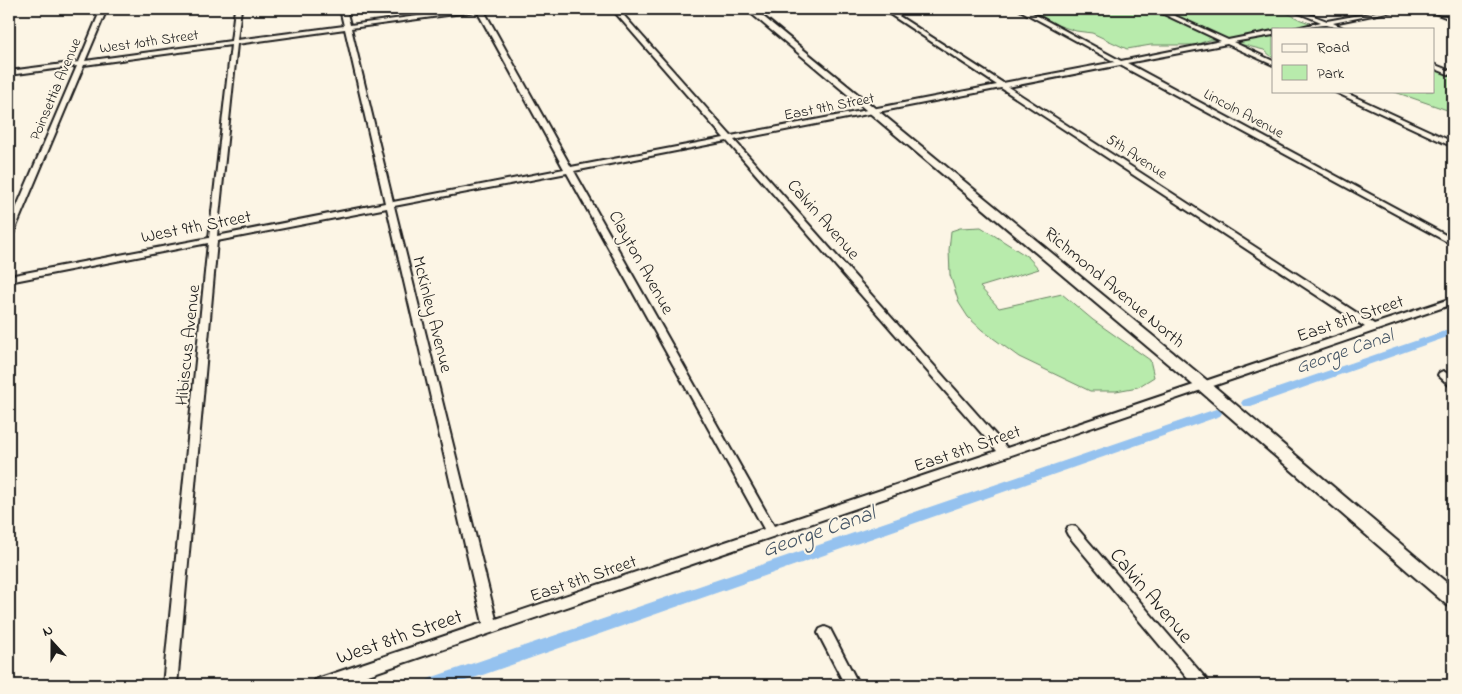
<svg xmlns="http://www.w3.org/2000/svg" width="1462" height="694" viewBox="0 0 1462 694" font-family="'Indie Flower',sans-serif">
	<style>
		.green { fill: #b8ebac; stroke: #6a8464 }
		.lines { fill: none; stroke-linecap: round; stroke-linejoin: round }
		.canal { fill: #95c2ef; fill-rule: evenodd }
		.street-casing { stroke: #1c1c1c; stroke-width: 4 }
		.secondary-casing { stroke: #1c1c1c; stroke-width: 4 }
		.street { fill: #fcf5e5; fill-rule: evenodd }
		.secondary { fill: #fcf5e5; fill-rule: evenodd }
		.labels { text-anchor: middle; stroke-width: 4; stroke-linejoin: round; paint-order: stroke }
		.far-street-label { font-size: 15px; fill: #1c1c1c; stroke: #fcf5e5 }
		.street-label { font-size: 18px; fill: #1c1c1c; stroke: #fcf5e5 }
		.water-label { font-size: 19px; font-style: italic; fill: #465666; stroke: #fcf5e5 }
		.near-street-label { font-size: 21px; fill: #1c1c1c; stroke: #fcf5e5 }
		.near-water-label { font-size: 22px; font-style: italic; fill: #465666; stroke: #fcf5e5 }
	</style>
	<rect width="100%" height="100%" fill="#fcf5e5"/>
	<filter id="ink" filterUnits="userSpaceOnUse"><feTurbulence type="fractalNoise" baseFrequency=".02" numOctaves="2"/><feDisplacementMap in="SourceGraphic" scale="10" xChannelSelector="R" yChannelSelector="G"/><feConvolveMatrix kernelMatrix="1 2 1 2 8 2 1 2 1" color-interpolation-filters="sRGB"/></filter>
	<g filter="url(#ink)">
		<path class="green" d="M 1030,9 L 1279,9 L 1301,20 L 1328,29 L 1273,29 L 1273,58 L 1264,50 L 1223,40 L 1209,40 L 1195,45 L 1151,45 L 1127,49 L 1092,33 L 1076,31 L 1057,25 Z
			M 1433,67 L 1453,72 L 1453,112 L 1392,91 L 1433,91 Z
			M 981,227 L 1028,257 L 1039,269 L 980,287 L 999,308 L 1062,294 L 1093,320 L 1150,360 L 1154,377 L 1138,387 L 1116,391 L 1090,391 L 1019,357 L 982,330 L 968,317 L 959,303 L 950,275 L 949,250 L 951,231 L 960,228 Z"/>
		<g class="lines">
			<path class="canal" d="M 1453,328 L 1453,335 L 1251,406 L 1243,406 L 1241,403 L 1243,400 Z
				M 1216,409 L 1220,410 L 1222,413 L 1220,416 L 454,685 L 425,685 L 427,680 L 433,677 Z"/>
			<defs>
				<path id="street" d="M 101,9 L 107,9 L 85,61 L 231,41 L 235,9 L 241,9 L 237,40 L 344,26 L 340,9 L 346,9 L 350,25 L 470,9 L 483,9 L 571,167 L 724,138 L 612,9 L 618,9 L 731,136 L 997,85 L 882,9 L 888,9 L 1003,83 L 1115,62 L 1018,9 L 1025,9 L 1121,61 L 1221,41 L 1153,9 L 1160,9 L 1228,40 L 1273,31 L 1273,35 L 1233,42 L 1273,61 L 1273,65 L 1227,44 L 1127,63 L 1453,239 L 1453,245 L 1120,65 L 1008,87 L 1374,324 L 1453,298 L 1453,304 L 339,685 L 313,685 L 315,680 L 320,678 L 483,623 L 387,208 L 217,241 L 177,685 L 163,685 L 208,243 L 9,282 L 9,276 L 209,238 L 231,45 L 84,65 L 13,234 L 9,236 L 9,225 L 77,66 L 9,75 L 9,71 L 79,62 ZM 477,11 L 564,169 L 393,202 L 351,28 ZM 345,29 L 385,203 L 217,236 L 237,44 ZM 1001,88 L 1365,327 L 1007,448 L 734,140 ZM 727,141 L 997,451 L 774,526 L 574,171 ZM 567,173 L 764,529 L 496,619 L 394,206 Z
					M 1289,9 L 1296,9 L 1327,21 L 1392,9 L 1402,9 L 1333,23 L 1345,29 C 1337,29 1331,25 1325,25 C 1315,25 1304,29 1293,29 L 1321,22 Z
					M 1424,9 L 1432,9 L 1453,16 L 1453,20 Z
					M 1433,64 L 1453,72 L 1453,76 L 1433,68 Z
					M 1333,91 L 1342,91 L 1453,142 L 1453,147 Z
					M 1443,371 L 1453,377 L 1453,386 L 1449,385 L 1438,375 L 1439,373 Z
					M 1072,526 L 1076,527 L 1207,680 L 1209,685 L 1193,685 L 1068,535 L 1066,531 L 1068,527 Z
					M 825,627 L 830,629 L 859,685 L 845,685 L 818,633 L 820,629 Z"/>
				<path id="secondary" d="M 746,9 L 754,9 L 1209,382 L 1453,588 L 1453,607 L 1447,605 L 1199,390 Z"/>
			</defs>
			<use href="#street" class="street-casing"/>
			<use href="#secondary" class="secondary-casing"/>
			<use href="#street" class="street"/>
			<use href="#secondary" class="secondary"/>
		</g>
	</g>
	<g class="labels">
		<g class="far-street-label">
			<text transform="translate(149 41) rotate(-8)" y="5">West 10th Street</text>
			<text transform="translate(55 89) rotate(-67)" y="5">Poinsettia Avenue</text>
			<text transform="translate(829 106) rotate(-11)" y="5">East 9th Street</text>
			<text transform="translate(1244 113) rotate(28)" y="5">Lincoln Avenue</text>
			<text transform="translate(1137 156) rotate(33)" y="5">5th Avenue</text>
		</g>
		<g class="street-label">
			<text transform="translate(824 219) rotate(49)" y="6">Calvin Avenue</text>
			<text transform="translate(196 226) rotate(-11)" y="6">West 9th Street</text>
			<text transform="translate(642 262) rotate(61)" y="6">Clayton Avenue</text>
			<text transform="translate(1115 287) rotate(40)" y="6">Richmond Avenue North</text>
			<text transform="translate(433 314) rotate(76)" y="6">McKinley Avenue</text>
			<text transform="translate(1350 318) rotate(-19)" y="6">East 8th Street</text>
			<text transform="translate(187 345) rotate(-84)" y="6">Hibiscus Avenue</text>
			<text transform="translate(967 448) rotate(-19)" y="6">East 8th Street</text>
			<text transform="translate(583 578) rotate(-19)" y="6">East 8th Street</text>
		</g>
		<g class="water-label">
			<text transform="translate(1344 350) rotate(-19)" y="7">George Canal</text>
		</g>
		<g class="near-street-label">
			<text transform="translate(1152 595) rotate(50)" y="7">Calvin Avenue</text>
			<text transform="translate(399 636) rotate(-19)" y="7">West 8th Street</text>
		</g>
		<g class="near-water-label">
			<text transform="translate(818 530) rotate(-19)" y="8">George Canal</text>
		</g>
	</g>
	<rect width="1462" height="694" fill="none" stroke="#fcf5e5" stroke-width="30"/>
	<rect x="15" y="15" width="1432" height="664" fill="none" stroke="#1c1c1c" stroke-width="2" filter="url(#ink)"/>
	<rect x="1272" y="28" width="162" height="65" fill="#fcf5e5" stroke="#a29e95"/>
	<rect x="1282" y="44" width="25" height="8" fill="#fcf5e5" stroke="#a29e95"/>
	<text x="1317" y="52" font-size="15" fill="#1c1c1c">Road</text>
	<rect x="1282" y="65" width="25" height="15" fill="#b8ebac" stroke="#a29e95"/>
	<text x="1317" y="78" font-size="15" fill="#1c1c1c">Park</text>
	<g transform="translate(52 642) rotate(339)" stroke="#fcf5e5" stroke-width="4" paint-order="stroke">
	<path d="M0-4L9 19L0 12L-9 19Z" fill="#1c1c1c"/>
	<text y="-8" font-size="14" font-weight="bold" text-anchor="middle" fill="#1c1c1c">N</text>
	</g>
</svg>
